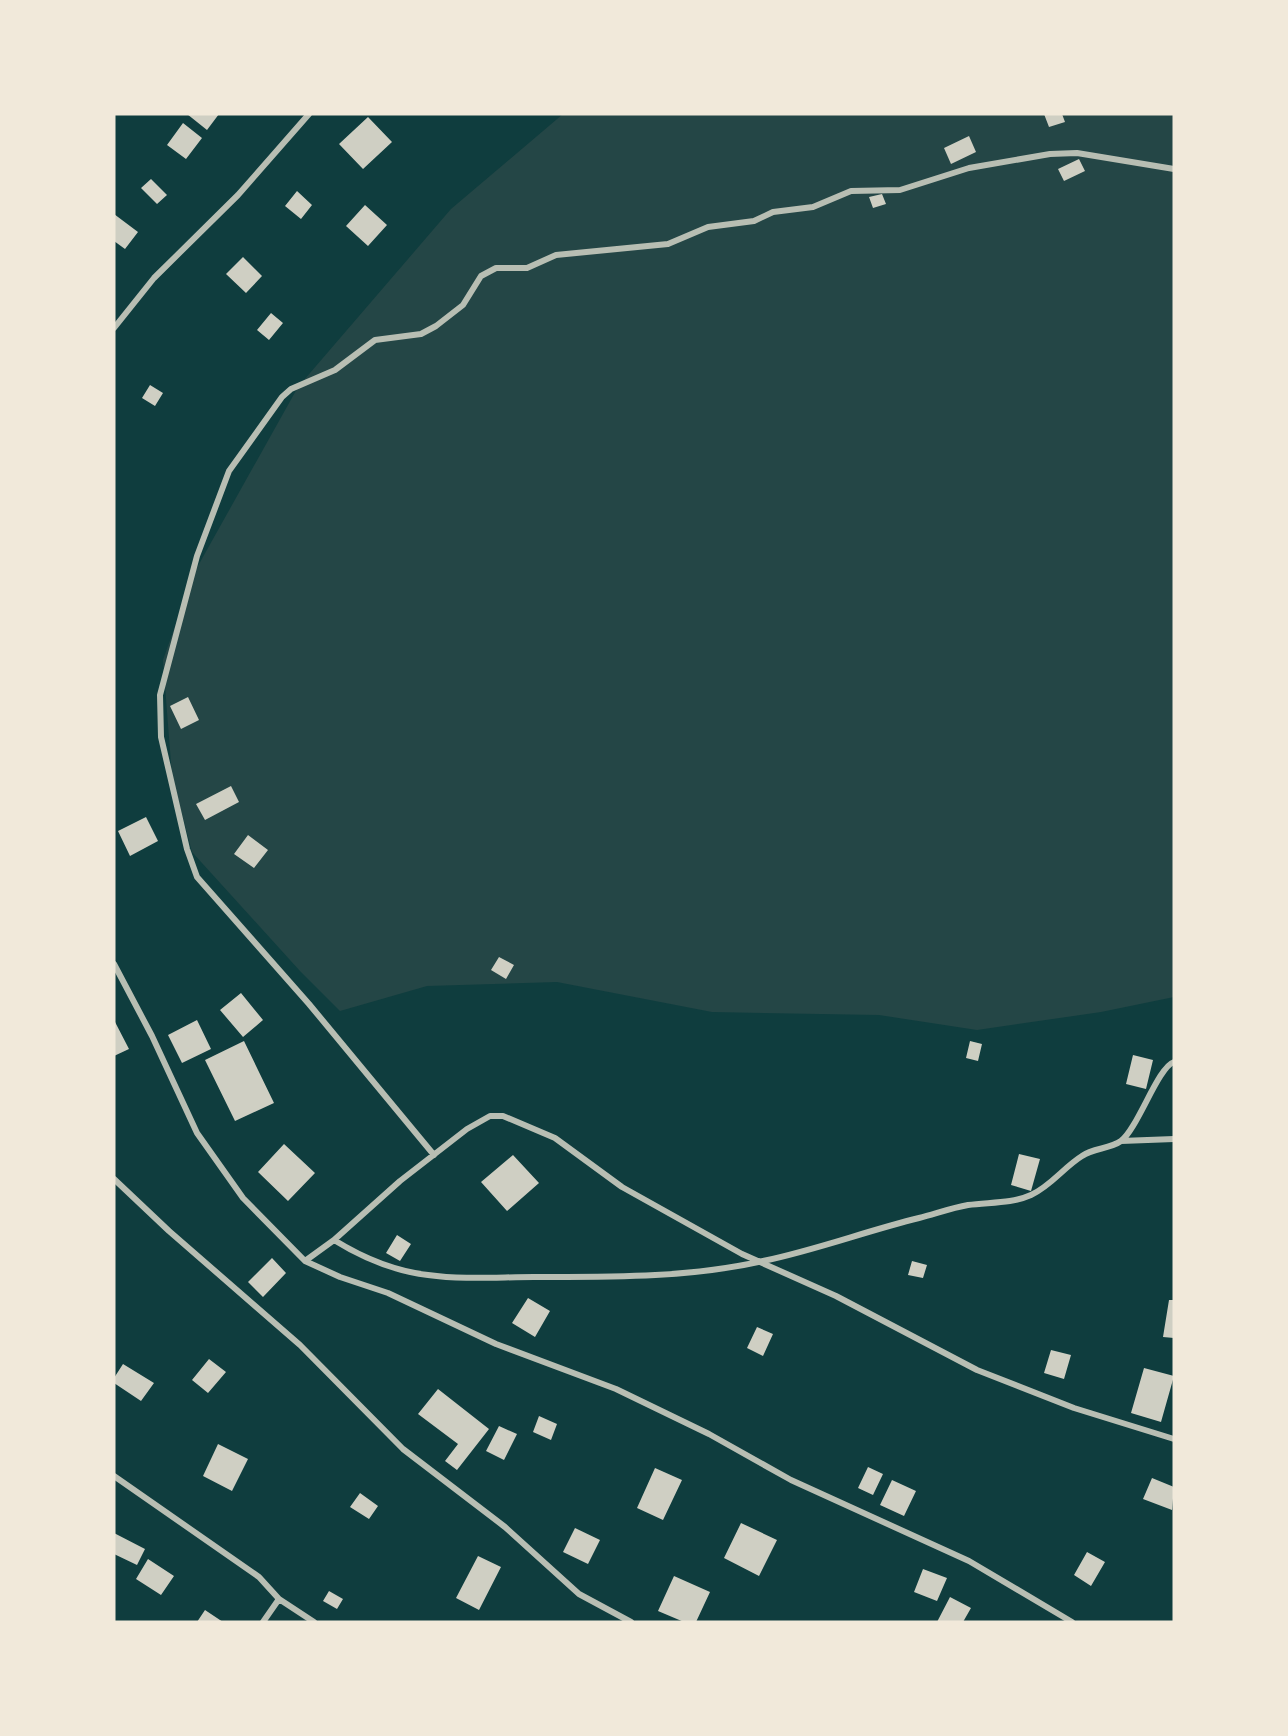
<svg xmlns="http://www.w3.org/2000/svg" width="1288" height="1736" viewBox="0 0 1288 1736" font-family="'Libre Baskerville',serif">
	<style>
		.green { fill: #244646 }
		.building { fill: #cfcfc3 }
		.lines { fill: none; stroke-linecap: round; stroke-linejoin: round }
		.minor { stroke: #b8beb3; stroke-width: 6 }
	</style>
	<rect width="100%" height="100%" fill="#0f3d3e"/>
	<path class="green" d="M 563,114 L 1174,114 L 1174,997 L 1101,1012 L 977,1030 L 879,1015 L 712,1012 L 557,982 L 427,986 L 340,1011 L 300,971 L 192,852 L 172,776 L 163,660 L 194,573 L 298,387 L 451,209 Z"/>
	<path class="building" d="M 187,114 L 219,114 L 207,130 Z
		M 1044,114 L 1062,114 L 1065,122 L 1049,127 Z
		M 368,117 L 392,142 L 363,169 L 339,144 Z
		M 183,123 L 202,138 L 186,159 L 167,145 Z
		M 969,136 L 976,152 L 951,164 L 944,148 Z
		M 1079,159 L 1085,171 L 1064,181 L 1058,169 Z
		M 151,179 L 167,195 L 157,204 L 141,188 Z
		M 297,191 L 312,205 L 301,219 L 285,206 Z
		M 882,194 L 886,204 L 873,208 L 869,197 Z
		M 365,205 L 387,225 L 368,246 L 346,226 Z
		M 114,214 L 138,232 L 125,249 L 114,241 Z
		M 243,257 L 262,276 L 246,293 L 226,274 Z
		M 271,313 L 283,323 L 269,340 L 257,330 Z
		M 150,385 L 163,393 L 155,406 L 142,398 Z
		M 188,697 L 199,720 L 181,729 L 170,706 Z
		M 231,786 L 239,802 L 205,820 L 196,804 Z
		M 146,817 L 158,841 L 130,856 L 118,831 Z
		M 248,835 L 268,850 L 254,868 L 234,854 Z
		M 499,957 L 514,965 L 506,979 L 491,970 Z
		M 241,993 L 263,1020 L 243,1037 L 220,1010 Z
		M 114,1020 L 129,1049 L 114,1056 Z
		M 197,1020 L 211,1049 L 182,1063 L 168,1035 Z
		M 244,1041 L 274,1103 L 235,1121 L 205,1060 Z
		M 970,1041 L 982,1044 L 978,1061 L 966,1058 Z
		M 1133,1055 L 1153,1060 L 1146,1089 L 1126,1084 Z
		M 284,1144 L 315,1173 L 288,1201 L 258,1172 Z
		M 1019,1154 L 1040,1159 L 1031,1191 L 1011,1185 Z
		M 513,1155 L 539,1183 L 507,1211 L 481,1182 Z
		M 397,1235 L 411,1244 L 400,1261 L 386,1253 Z
		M 272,1258 L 286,1273 L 263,1297 L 248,1282 Z
		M 912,1261 L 927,1265 L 923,1278 L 908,1275 Z
		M 528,1298 L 550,1311 L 535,1337 L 512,1323 Z
		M 1169,1300 L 1174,1300 L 1174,1338 L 1163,1337 Z
		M 757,1327 L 773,1334 L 763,1356 L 747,1348 Z
		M 1051,1350 L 1071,1355 L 1064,1379 L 1044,1373 Z
		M 209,1359 L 226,1372 L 208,1393 L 192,1380 Z
		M 123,1364 L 154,1383 L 141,1401 L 114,1383 L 114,1378 Z
		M 1144,1368 L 1174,1376 L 1161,1422 L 1131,1413 Z
		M 438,1389 L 489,1429 L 457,1470 L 445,1461 L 458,1444 L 418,1414 Z
		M 539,1416 L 557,1424 L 551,1440 L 533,1432 Z
		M 499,1426 L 517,1434 L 504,1460 L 486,1451 Z
		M 218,1444 L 248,1459 L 232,1491 L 203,1476 Z
		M 868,1467 L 883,1474 L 873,1495 L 858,1488 Z
		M 655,1468 L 682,1480 L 663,1520 L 637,1508 Z
		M 1152,1478 L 1174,1487 L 1172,1510 L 1143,1499 Z
		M 892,1480 L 916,1491 L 904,1516 L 880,1505 Z
		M 360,1493 L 378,1506 L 369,1519 L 350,1507 Z
		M 741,1523 L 777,1540 L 759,1576 L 724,1558 Z
		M 575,1528 L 600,1540 L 588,1564 L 563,1552 Z
		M 114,1533 L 145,1549 L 137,1565 L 114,1554 Z
		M 1087,1552 L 1105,1562 L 1091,1586 L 1074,1575 Z
		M 478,1556 L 501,1567 L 479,1610 L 456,1598 Z
		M 148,1559 L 174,1576 L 161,1595 L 136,1579 Z
		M 923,1569 L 947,1578 L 937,1601 L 914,1592 Z
		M 674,1576 L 710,1592 L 696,1622 L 684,1622 L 658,1611 Z
		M 329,1591 L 343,1599 L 337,1609 L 323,1601 Z
		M 950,1597 L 971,1608 L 963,1622 L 937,1622 Z
		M 205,1610 L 223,1622 L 197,1622 Z"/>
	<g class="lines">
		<path class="minor" d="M 114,328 L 154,278 L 238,195 L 309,114
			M 114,964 L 152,1036 L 197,1133 L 243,1198 L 305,1261 L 340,1277 L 388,1293 L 496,1344 L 616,1389 L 709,1434 L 791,1480 L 969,1561 L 1072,1622
			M 1121,1141 L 1174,1139
			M 434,1155 L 309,1004 L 197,877 L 187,849 L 161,737 L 160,695 L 197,556 L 229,471 L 282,397 L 291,389 L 335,370 L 375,340 L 421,334 L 436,326 L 463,305 L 481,276 L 496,268 L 527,268 L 556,255 L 668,244 L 708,227 L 754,221 L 773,212 L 813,207 L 851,191 L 900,190 L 969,168 L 1050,154 L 1077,153 L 1174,169
			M 114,1179 L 169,1231 L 300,1345 L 403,1449 L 505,1527 L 579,1594 L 631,1622
			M 334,1240 L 400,1181 L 467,1129 L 490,1116 L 503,1116 L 555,1138 L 622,1187 L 742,1254 L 836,1296 L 977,1370 L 1074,1408 L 1174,1439
			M 305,1261 L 334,1240 C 363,1258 394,1271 428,1275 C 463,1280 499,1277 534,1277 C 610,1277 689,1278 763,1261 C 816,1250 866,1231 919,1218 C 935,1214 951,1208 968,1205 C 989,1202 1011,1204 1031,1195 C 1051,1186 1064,1167 1082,1156 C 1093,1148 1110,1149 1121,1141 C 1138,1128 1158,1067 1174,1062
			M 114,1476 L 259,1577 L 279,1599 L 314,1622
			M 263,1622 L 279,1599"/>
	</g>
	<rect width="1288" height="1736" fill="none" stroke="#f1e9da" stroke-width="231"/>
</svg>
